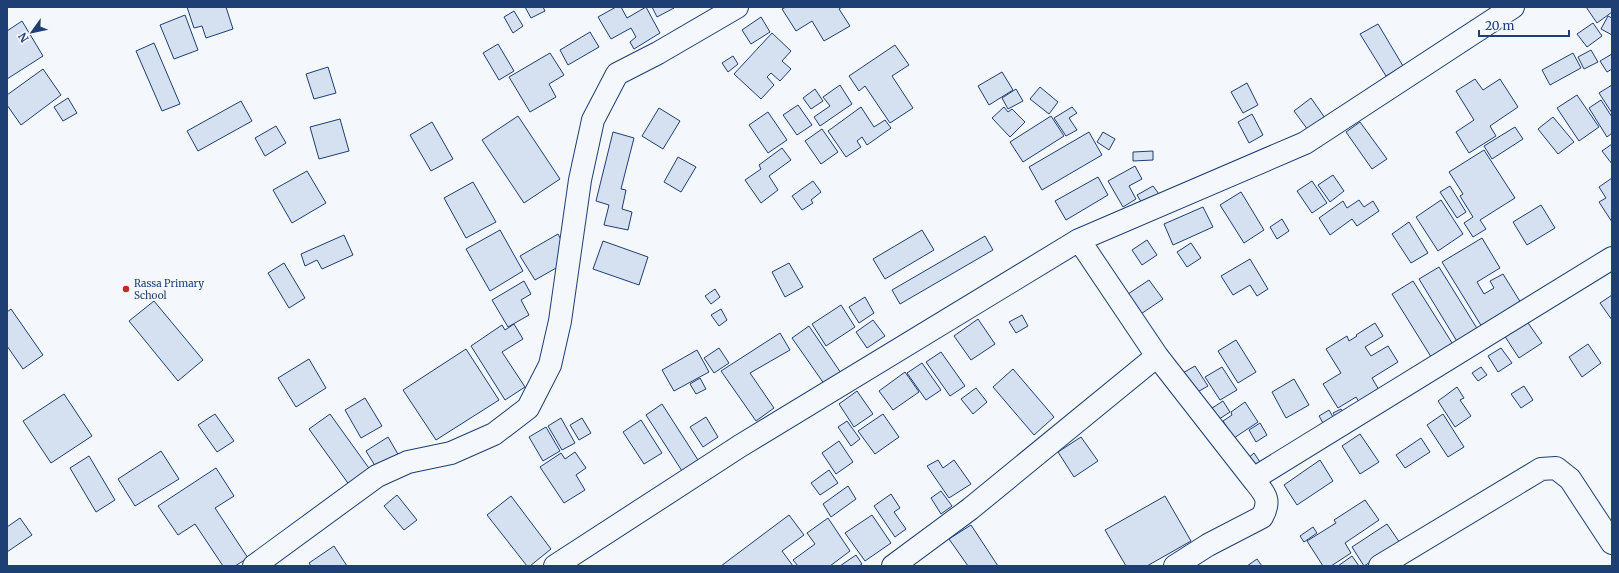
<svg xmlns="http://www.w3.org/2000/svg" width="1619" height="573" viewBox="0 0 1619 573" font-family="Merriweather,serif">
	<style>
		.building { fill: #d5e0f0; stroke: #1d3f73 }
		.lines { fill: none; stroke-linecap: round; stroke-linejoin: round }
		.street-casing { stroke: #1d3f73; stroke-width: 24 }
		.street { stroke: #f4f7fb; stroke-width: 22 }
		.poi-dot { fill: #c62828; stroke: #f4f7fb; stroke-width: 1.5 }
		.labels { text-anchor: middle; stroke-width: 3; stroke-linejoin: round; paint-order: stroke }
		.poi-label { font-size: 10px; fill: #1d3f73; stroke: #f4f7fb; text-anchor: start }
	</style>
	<rect width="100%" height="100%" fill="#f4f7fb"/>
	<path class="building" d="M 187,7 L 226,7 L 233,29 L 206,38 L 202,26 L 194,28 Z
		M 525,7 L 543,7 L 545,11 L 531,18 Z
		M 616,7 L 621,7 L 627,18 L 646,7 L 660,33 L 634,49 L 630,42 L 636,37 L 631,28 L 611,39 L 598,17 Z
		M 652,7 L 673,7 L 674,8 L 657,17 Z
		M 786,7 L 842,7 L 839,9 L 850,26 L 824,41 L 812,21 L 796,31 L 782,9 Z
		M 1586,7 L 1612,7 L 1612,12 L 1597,23 Z
		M 514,11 L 523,26 L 513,33 L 504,17 Z
		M 185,15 L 198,50 L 174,59 L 160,25 Z
		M 1608,16 L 1612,18 L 1612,35 L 1601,29 Z
		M 761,17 L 770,32 L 751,44 L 742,30 Z
		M 22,21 L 43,56 L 7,79 L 7,31 Z
		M 1593,23 L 1602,36 L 1587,47 L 1577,34 Z
		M 1378,24 L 1403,66 L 1386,76 L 1360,34 Z
		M 590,32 L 599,47 L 568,65 L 560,50 Z
		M 772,33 L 791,51 L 782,61 L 791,69 L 780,81 L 771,73 L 767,77 L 774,85 L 761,99 L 734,74 Z
		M 154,43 L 180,104 L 162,111 L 136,51 Z
		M 498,44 L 514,71 L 499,80 L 483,53 Z
		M 895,45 L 909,65 L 892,76 L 913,108 L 890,123 L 865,86 L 859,91 L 849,76 Z
		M 1591,50 L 1598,62 L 1584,69 L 1578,57 Z
		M 550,53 L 564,75 L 549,84 L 556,97 L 530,112 L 509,77 Z
		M 1573,53 L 1581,68 L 1550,85 L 1542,70 Z
		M 1612,54 L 1612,69 L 1607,72 L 1600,61 Z
		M 733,56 L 738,64 L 728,72 L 722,63 Z
		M 328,67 L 336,93 L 314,99 L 306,74 Z
		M 43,69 L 61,95 L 21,125 L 7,105 L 7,95 Z
		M 1002,72 L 1013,90 L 989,105 L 978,86 Z
		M 1475,79 L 1483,90 L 1500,79 L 1518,107 L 1490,126 L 1496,136 L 1469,153 L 1456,132 L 1474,120 L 1456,91 Z
		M 1247,83 L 1258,105 L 1243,113 L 1231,92 Z
		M 840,85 L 852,104 L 820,126 L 814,117 L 830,106 L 823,97 Z
		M 1612,85 L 1612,113 L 1599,93 Z
		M 1040,87 L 1058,102 L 1049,114 L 1030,99 Z
		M 815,89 L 823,101 L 811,109 L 803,98 Z
		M 1016,89 L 1023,101 L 1008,109 L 1002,98 Z
		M 1577,95 L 1599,127 L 1579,141 L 1557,108 Z
		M 68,98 L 77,113 L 63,121 L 54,107 Z
		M 1311,98 L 1325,118 L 1308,130 L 1294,111 Z
		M 1601,100 L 1612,117 L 1612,133 L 1607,137 L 1589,108 Z
		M 241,101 L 252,121 L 198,151 L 187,131 Z
		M 798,105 L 812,125 L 797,135 L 783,115 Z
		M 861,107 L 874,127 L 885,120 L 891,128 L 867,145 L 862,137 L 857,141 L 861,147 L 846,157 L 828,131 Z
		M 1004,107 L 1008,112 L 1012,109 L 1025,122 L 1010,137 L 992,118 Z
		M 1072,107 L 1077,113 L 1069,118 L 1077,130 L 1066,136 L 1054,118 Z
		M 659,108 L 680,121 L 663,149 L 642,136 Z
		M 768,112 L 787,140 L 768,153 L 749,125 Z
		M 1252,114 L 1263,135 L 1249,143 L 1238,122 Z
		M 518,116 L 560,179 L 524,203 L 482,140 Z
		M 1051,116 L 1064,136 L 1023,162 L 1010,142 Z
		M 1553,117 L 1574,142 L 1558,154 L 1538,129 Z
		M 340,119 L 349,151 L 319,159 L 310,127 Z
		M 432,122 L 453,159 L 431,171 L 410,135 Z
		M 1360,122 L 1387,159 L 1372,169 L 1346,132 Z
		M 276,126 L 286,143 L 265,156 L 255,138 Z
		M 1515,127 L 1523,139 L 1492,159 L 1484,146 Z
		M 822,129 L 838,152 L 821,164 L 805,141 Z
		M 613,132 L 634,138 L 621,189 L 626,190 L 622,209 L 632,212 L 628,230 L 604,225 L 609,205 L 596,201 Z
		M 1089,132 L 1102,155 L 1042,190 L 1029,167 Z
		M 1103,132 L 1115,139 L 1109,150 L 1097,142 Z
		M 1612,144 L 1612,164 L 1602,151 Z
		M 782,148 L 791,160 L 769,176 L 778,190 L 761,203 L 745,180 L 761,169 L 759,165 Z
		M 1484,150 L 1515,198 L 1480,220 L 1486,229 L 1473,237 L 1464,223 L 1473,217 L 1460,196 L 1463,194 L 1449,172 Z
		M 1153,151 L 1153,160 L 1133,161 L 1133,152 Z
		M 678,157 L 696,167 L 681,192 L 664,182 Z
		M 1135,166 L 1142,179 L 1129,186 L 1136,199 L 1123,207 L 1108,181 Z
		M 307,171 L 326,203 L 292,223 L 273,190 Z
		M 1333,175 L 1344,191 L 1330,202 L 1318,185 Z
		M 1098,177 L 1108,195 L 1066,220 L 1055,201 Z
		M 1612,178 L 1612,222 L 1599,202 L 1606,198 L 1599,187 Z
		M 813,181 L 821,192 L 811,200 L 813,203 L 802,210 L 792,196 Z
		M 1312,181 L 1327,203 L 1312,213 L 1297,191 Z
		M 473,182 L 496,222 L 466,238 L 444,198 Z
		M 1153,186 L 1159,194 L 1143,205 L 1137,195 Z
		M 1450,186 L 1466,212 L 1457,218 L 1440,192 Z
		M 1241,192 L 1264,230 L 1244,243 L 1220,205 Z
		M 1359,200 L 1364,207 L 1373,201 L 1379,211 L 1357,226 L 1352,219 L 1330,235 L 1319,218 L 1343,201 L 1347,208 Z
		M 1441,200 L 1463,234 L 1438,251 L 1416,217 Z
		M 1541,205 L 1555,228 L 1527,245 L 1513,222 Z
		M 1203,207 L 1213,227 L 1173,245 L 1164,224 Z
		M 1282,219 L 1289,231 L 1277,239 L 1270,227 Z
		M 1409,222 L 1428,253 L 1411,263 L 1392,234 Z
		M 500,230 L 523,271 L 490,291 L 466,249 Z
		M 922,230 L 934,250 L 885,279 L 873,259 Z
		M 558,234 L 566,249 L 565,263 L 535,280 L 520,256 Z
		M 344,235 L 353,255 L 322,269 L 317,260 L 305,266 L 301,254 Z
		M 985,236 L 993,250 L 900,304 L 892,290 Z
		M 1482,238 L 1500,268 L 1477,282 L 1484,294 L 1494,288 L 1490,281 L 1503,274 L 1521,303 L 1482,327 L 1442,262 Z
		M 1147,240 L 1157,255 L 1142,265 L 1132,250 Z
		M 603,241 L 648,257 L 639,285 L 593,269 Z
		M 1191,243 L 1201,258 L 1187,267 L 1177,252 Z
		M 1250,259 L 1268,289 L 1257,296 L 1250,285 L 1233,295 L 1221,276 Z
		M 284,263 L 305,298 L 289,308 L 268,273 Z
		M 789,263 L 803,287 L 785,297 L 772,272 Z
		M 1439,267 L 1478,330 L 1458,343 L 1419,279 Z
		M 1149,280 L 1163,299 L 1135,318 L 1122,298 Z
		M 524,281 L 531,294 L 521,300 L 529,315 L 508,327 L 492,300 Z
		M 1413,281 L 1454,346 L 1433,360 L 1392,294 Z
		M 715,289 L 720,297 L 711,304 L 705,296 Z
		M 1612,295 L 1612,320 L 1600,303 Z
		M 865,297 L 874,313 L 859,323 L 849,307 Z
		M 154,301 L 203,360 L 178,381 L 129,321 Z
		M 841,305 L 855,327 L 826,346 L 812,324 Z
		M 11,309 L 43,355 L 23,369 L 7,346 L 7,312 Z
		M 721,309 L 727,320 L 719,326 L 711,315 Z
		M 1022,315 L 1028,326 L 1016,333 L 1009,322 Z
		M 978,319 L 995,344 L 971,360 L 954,336 Z
		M 873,320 L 885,336 L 867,348 L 856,332 Z
		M 1526,320 L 1542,343 L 1519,358 L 1504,335 Z
		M 1375,323 L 1383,336 L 1365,347 L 1371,356 L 1388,346 L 1398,362 L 1372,378 L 1379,390 L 1359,402 L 1356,397 L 1338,408 L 1323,384 L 1341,373 L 1326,349 L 1347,336 L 1349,341 L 1357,336 L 1356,335 Z
		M 514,324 L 523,339 L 502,352 L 525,387 L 505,400 L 471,346 L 502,325 L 505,330 Z
		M 809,326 L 843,376 L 827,388 L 792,338 Z
		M 780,333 L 790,350 L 750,373 L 774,408 L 756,421 L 721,371 Z
		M 1236,340 L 1256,372 L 1238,383 L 1218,351 Z
		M 1588,344 L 1601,363 L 1582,377 L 1569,357 Z
		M 719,348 L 729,363 L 714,373 L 704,358 Z
		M 1501,348 L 1512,363 L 1498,372 L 1488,356 Z
		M 466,349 L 499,400 L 436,440 L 403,390 Z
		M 697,350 L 709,372 L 674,391 L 662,370 Z
		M 941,352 L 965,386 L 950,396 L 926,362 Z
		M 309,359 L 326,388 L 296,407 L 278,378 Z
		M 922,363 L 941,390 L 926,400 L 907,373 Z
		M 1195,366 L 1208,386 L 1194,394 L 1181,374 Z
		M 1222,367 L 1237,390 L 1220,400 L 1205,377 Z
		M 1481,367 L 1487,375 L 1478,381 L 1472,373 Z
		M 1013,369 L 1054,417 L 1034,435 L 993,387 Z
		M 905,372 L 919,392 L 893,410 L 879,391 Z
		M 700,378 L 706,389 L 696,394 L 690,384 Z
		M 1294,379 L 1309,405 L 1286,418 L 1272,392 Z
		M 1524,386 L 1533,400 L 1521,408 L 1511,394 Z
		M 1457,387 L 1464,398 L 1460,400 L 1471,416 L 1455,427 L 1438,401 Z
		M 976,388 L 987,402 L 973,414 L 961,399 Z
		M 857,391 L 873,414 L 854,427 L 839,404 Z
		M 64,394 L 92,436 L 51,463 L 23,421 Z
		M 365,398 L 382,426 L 361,438 L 345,410 Z
		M 1223,401 L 1230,412 L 1213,423 L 1206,412 Z
		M 1245,402 L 1258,422 L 1234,438 L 1223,421 L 1232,415 L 1231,412 Z
		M 662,404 L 698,460 L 682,471 L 646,415 Z
		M 1341,409 L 1347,418 L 1339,422 L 1333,413 Z
		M 1329,410 L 1337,424 L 1327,430 L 1319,416 Z
		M 215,414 L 234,441 L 217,452 L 198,425 Z
		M 330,414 L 371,471 L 350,486 L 309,429 Z
		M 883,414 L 899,437 L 875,454 L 858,431 Z
		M 1443,414 L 1464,447 L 1448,457 L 1427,425 Z
		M 706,417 L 718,437 L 703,447 L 690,427 Z
		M 561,418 L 575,443 L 562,450 L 548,426 Z
		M 582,418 L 591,433 L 579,440 L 570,425 Z
		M 641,420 L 662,453 L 644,464 L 623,432 Z
		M 847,421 L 860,439 L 851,446 L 838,427 Z
		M 1260,423 L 1267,435 L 1256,442 L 1249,430 Z
		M 546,427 L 560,451 L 543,461 L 529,437 Z
		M 1360,434 L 1379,462 L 1360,474 L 1342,446 Z
		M 388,437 L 399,456 L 377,469 L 366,451 Z
		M 1081,437 L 1098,461 L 1074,477 L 1058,452 Z
		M 1421,438 L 1430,452 L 1405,468 L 1396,455 Z
		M 839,441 L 853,462 L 836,474 L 822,453 Z
		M 161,451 L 179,479 L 135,506 L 118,479 Z
		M 575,452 L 586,468 L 576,475 L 585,490 L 564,503 L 540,467 L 561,453 L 565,459 Z
		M 1254,453 L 1260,462 L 1251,468 L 1246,460 Z
		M 89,456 L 115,500 L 96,512 L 70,468 Z
		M 938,460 L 943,468 L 954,460 L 971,484 L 949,498 L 927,466 Z
		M 1320,460 L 1333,481 L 1297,505 L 1284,485 Z
		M 216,468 L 234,496 L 215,508 L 248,558 L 235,566 L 223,566 L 195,524 L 178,535 L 158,506 Z
		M 829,470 L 838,483 L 820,495 L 811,483 Z
		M 848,486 L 856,499 L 831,517 L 823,504 Z
		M 941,491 L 952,506 L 941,514 L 931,498 Z
		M 891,494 L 900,508 L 894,512 L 906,529 L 895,537 L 874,506 Z
		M 397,495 L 417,520 L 404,530 L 384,506 Z
		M 511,496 L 551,549 L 530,566 L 527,566 L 487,515 Z
		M 1165,496 L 1191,541 L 1147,566 L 1126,566 L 1105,530 Z
		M 1365,500 L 1379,520 L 1345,543 L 1351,553 L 1331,566 L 1323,566 L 1307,541 L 1336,523 L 1334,520 Z
		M 789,515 L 804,535 L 782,551 L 793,566 L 721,566 Z
		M 872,515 L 891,543 L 865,561 L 845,533 Z
		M 20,518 L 32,535 L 7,552 L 7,527 Z
		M 828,518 L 850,551 L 830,566 L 798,566 L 793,560 L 815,544 L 807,533 Z
		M 1387,524 L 1400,543 L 1364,566 L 1352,547 Z
		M 971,525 L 998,566 L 968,566 L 949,539 Z
		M 1313,527 L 1317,533 L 1304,542 L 1300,536 Z
		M 334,546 L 347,566 L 311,566 L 309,563 Z
		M 856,555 L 862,564 L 859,566 L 840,566 Z
		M 1352,556 L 1359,566 L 1338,566 Z
		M 1257,559 L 1262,566 L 1247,566 Z"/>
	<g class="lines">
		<defs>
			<path id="street" d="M 1079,240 L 1157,356 L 1253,479
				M 254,566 L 377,476 L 408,462 L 451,453 L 494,434 L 528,408 L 550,365 L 560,321 L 580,180 L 593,120 L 617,74 L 658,53 L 737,7
				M 555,566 L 740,446 L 1079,240 L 1305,143 L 1513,7
				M 893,566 L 970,509 L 1157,356
				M 1175,566 L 1208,545 L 1262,517 C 1272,499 1264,493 1253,479 L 1612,258
				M 1380,566 L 1541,469 L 1556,468 L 1570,479 L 1612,543"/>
		</defs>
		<use href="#street" class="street-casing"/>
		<use href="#street" class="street"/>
	</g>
	<circle class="poi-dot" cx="126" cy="289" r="4"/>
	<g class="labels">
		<g class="poi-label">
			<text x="134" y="287">Rassa Primary<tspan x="134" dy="12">School</tspan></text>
		</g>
	</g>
	<rect width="1619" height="573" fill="none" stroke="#1d3f73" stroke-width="16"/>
	<g transform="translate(32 32) rotate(237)" stroke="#f4f7fb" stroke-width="3" paint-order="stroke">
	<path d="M0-3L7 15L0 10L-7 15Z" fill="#1d3f73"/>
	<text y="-6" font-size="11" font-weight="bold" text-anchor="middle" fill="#1d3f73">N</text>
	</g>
	<path d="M1479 30v6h90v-6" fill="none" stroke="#1d3f73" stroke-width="2"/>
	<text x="1485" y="30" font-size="12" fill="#1d3f73" stroke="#f4f7fb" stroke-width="3" paint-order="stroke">20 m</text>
</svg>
